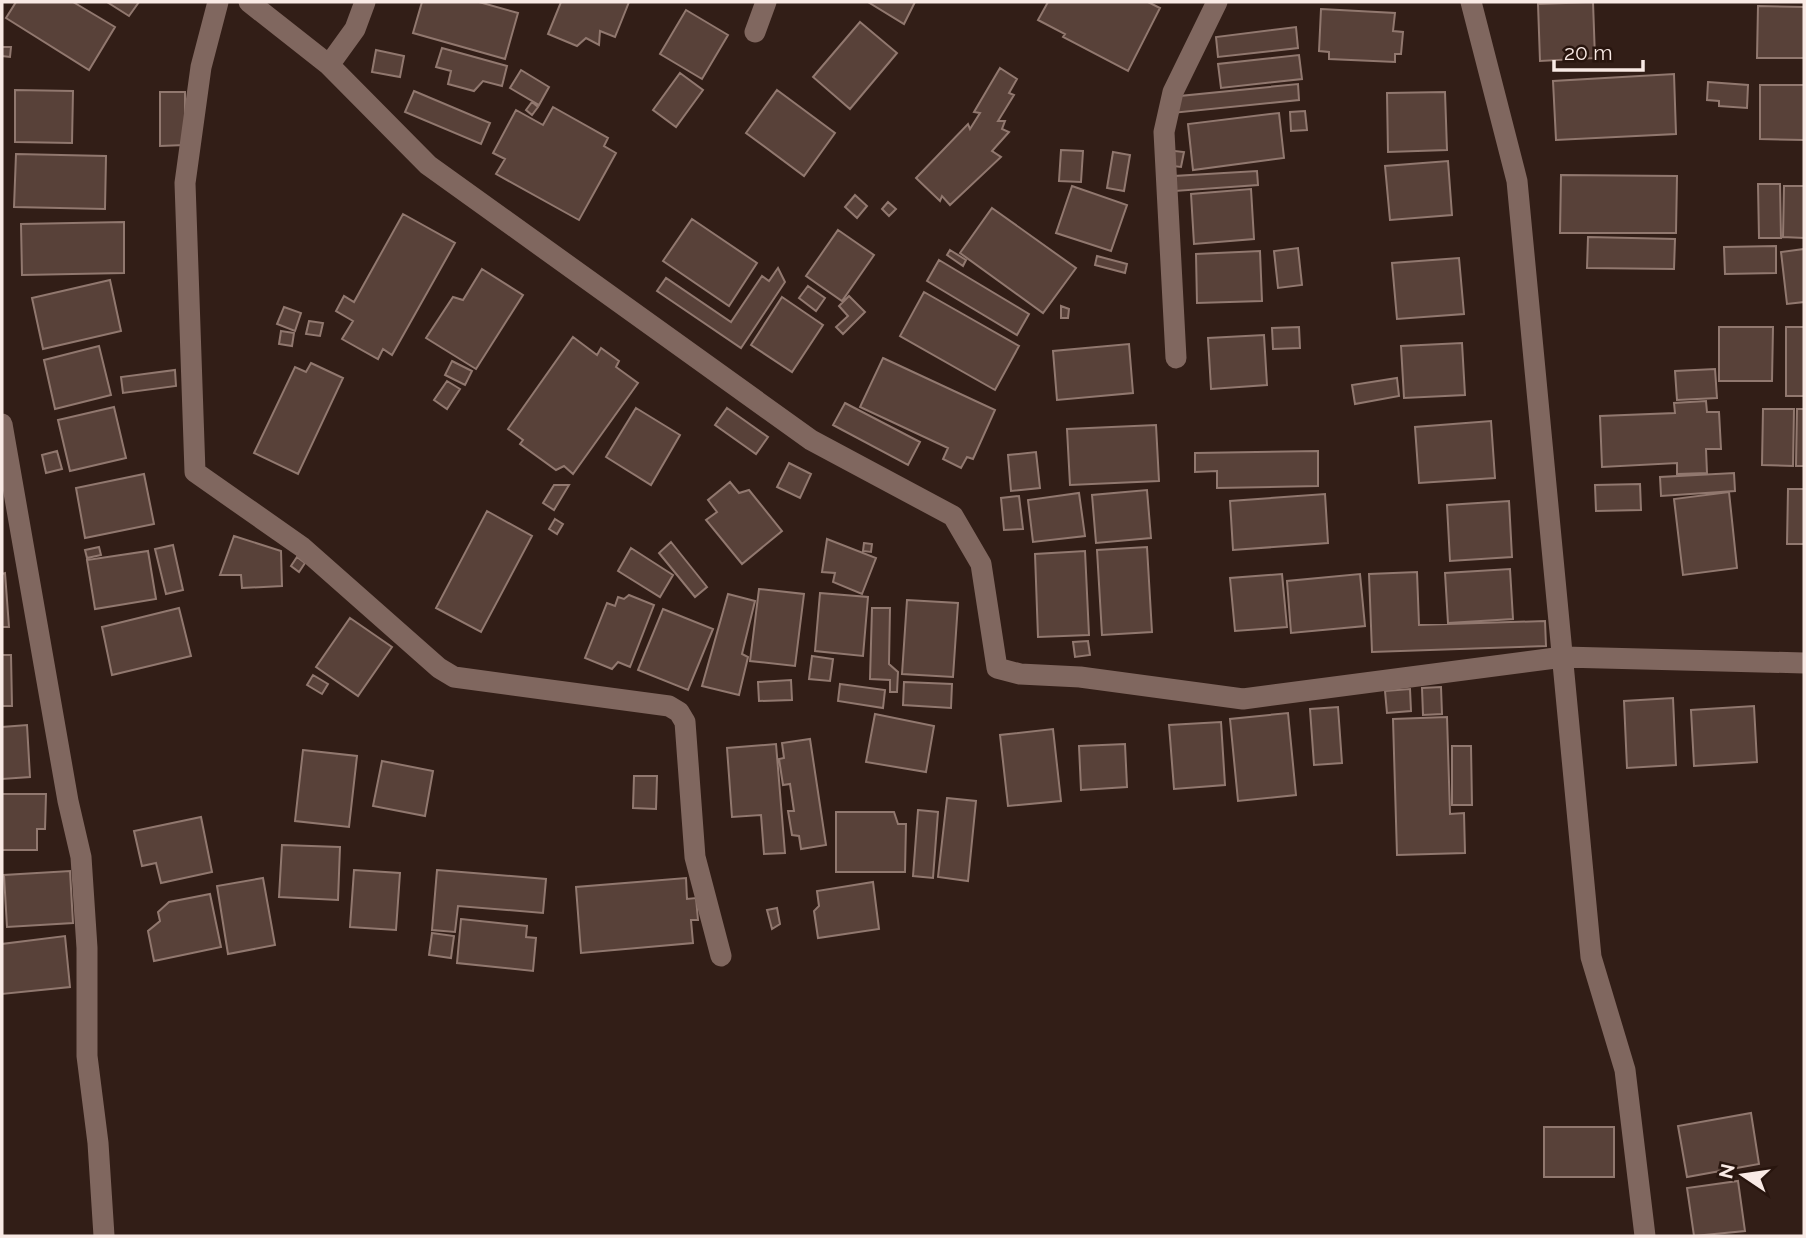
<svg xmlns="http://www.w3.org/2000/svg" width="1806" height="1238" viewBox="0 0 1806 1238" font-family="Raleway,sans-serif">
	<style>
		.building { fill: #584139; stroke: #91786f; stroke-width: 2 }
		.lines { fill: none; stroke-linecap: round; stroke-linejoin: round }
		.minor { stroke: #80675f; stroke-width: 21 }
	</style>
	<rect width="100%" height="100%" fill="#321e17"/>
	<path class="building" d="M 16,2 L 73,2 L 115,27 L 89,70 L 6,18 Z
		M 107,2 L 139,2 L 129,16 Z
		M 422,2 L 479,2 L 518,13 L 505,59 L 413,33 Z
		M 561,2 L 629,2 L 615,37 L 600,31 L 599,45 L 586,38 L 577,46 L 548,34 Z
		M 868,2 L 915,2 L 904,24 Z
		M 1048,2 L 1148,2 L 1160,8 L 1128,71 L 1063,37 L 1065,34 L 1038,20 Z
		M 1593,2 L 1595,58 L 1540,61 L 1538,4 Z
		M 1758,6 L 1804,7 L 1804,58 L 1757,58 Z
		M 1321,9 L 1395,13 L 1393,31 L 1403,32 L 1401,54 L 1395,54 L 1395,62 L 1329,59 L 1329,52 L 1319,51 Z
		M 686,10 L 728,35 L 702,79 L 660,54 Z
		M 860,22 L 897,53 L 850,109 L 813,77 Z
		M 1296,27 L 1298,48 L 1218,57 L 1216,37 Z
		M 2,47 L 11,47 L 10,57 L 2,56 Z
		M 442,48 L 507,66 L 502,86 L 483,81 L 474,91 L 448,84 L 451,71 L 436,67 Z
		M 376,50 L 404,56 L 400,77 L 372,72 Z
		M 1299,55 L 1302,79 L 1221,88 L 1218,64 Z
		M 1000,68 L 1017,79 L 1009,93 L 1014,95 L 998,121 L 1005,121 L 1002,129 L 1009,132 L 992,151 L 1001,157 L 950,205 L 942,196 L 940,201 L 916,178 L 968,124 L 970,129 L 980,113 L 974,112 Z
		M 521,70 L 549,87 L 539,105 L 510,88 Z
		M 680,73 L 703,90 L 676,127 L 653,110 Z
		M 1674,74 L 1676,134 L 1556,140 L 1553,81 Z
		M 1708,82 L 1748,85 L 1747,108 L 1719,106 L 1719,101 L 1707,100 Z
		M 1298,84 L 1299,100 L 1172,113 L 1170,97 Z
		M 1760,85 L 1804,85 L 1804,140 L 1760,139 Z
		M 15,90 L 73,91 L 72,143 L 15,142 Z
		M 777,90 L 835,133 L 804,176 L 746,133 Z
		M 414,91 L 490,123 L 481,144 L 405,112 Z
		M 160,92 L 185,92 L 185,145 L 160,146 Z
		M 1445,92 L 1447,150 L 1388,152 L 1387,93 Z
		M 532,102 L 538,107 L 532,115 L 526,110 Z
		M 553,107 L 608,138 L 604,146 L 616,153 L 579,220 L 496,174 L 505,159 L 493,153 L 516,110 L 543,125 Z
		M 1305,111 L 1307,130 L 1291,131 L 1290,112 Z
		M 1279,113 L 1284,158 L 1193,170 L 1188,124 Z
		M 1061,150 L 1083,151 L 1081,182 L 1059,181 Z
		M 1166,150 L 1184,152 L 1181,167 L 1164,165 Z
		M 1113,152 L 1130,155 L 1124,191 L 1107,188 Z
		M 16,154 L 106,156 L 105,209 L 14,207 Z
		M 1448,161 L 1452,215 L 1390,220 L 1385,166 Z
		M 1257,171 L 1258,185 L 1175,191 L 1174,176 Z
		M 1561,175 L 1677,176 L 1676,233 L 1560,233 Z
		M 1758,184 L 1780,184 L 1781,238 L 1759,238 Z
		M 1072,186 L 1127,205 L 1111,251 L 1056,233 Z
		M 1784,186 L 1804,186 L 1804,238 L 1783,237 Z
		M 1251,189 L 1254,239 L 1194,244 L 1191,194 Z
		M 855,195 L 867,206 L 857,218 L 845,207 Z
		M 888,202 L 896,209 L 889,216 L 882,209 Z
		M 992,208 L 1076,268 L 1043,313 L 960,253 Z
		M 403,214 L 455,243 L 392,355 L 383,349 L 378,359 L 342,339 L 353,321 L 336,311 L 344,296 L 354,302 Z
		M 692,219 L 757,263 L 729,306 L 663,261 Z
		M 124,222 L 124,273 L 22,275 L 21,224 Z
		M 838,230 L 874,255 L 842,301 L 806,276 Z
		M 1588,237 L 1675,239 L 1674,269 L 1587,268 Z
		M 1776,246 L 1776,273 L 1725,274 L 1724,247 Z
		M 1298,248 L 1302,285 L 1278,288 L 1274,251 Z
		M 1804,249 L 1804,302 L 1787,304 L 1781,252 Z
		M 950,250 L 966,260 L 963,266 L 947,255 Z
		M 1260,251 L 1262,301 L 1197,303 L 1196,254 Z
		M 1097,256 L 1127,264 L 1125,273 L 1095,265 Z
		M 1459,258 L 1464,314 L 1397,319 L 1392,263 Z
		M 939,260 L 1029,314 L 1017,335 L 927,281 Z
		M 778,268 L 785,282 L 741,348 L 657,291 L 666,278 L 731,322 L 762,276 L 769,281 Z
		M 482,269 L 523,295 L 476,369 L 426,338 L 453,297 L 463,300 Z
		M 110,280 L 121,331 L 43,349 L 32,298 Z
		M 808,286 L 825,298 L 816,311 L 799,298 Z
		M 924,292 L 1019,346 L 995,390 L 900,336 Z
		M 849,296 L 865,312 L 843,334 L 836,327 L 848,316 L 839,306 Z
		M 782,297 L 823,325 L 792,372 L 751,345 Z
		M 1061,306 L 1069,309 L 1068,318 L 1061,318 Z
		M 284,307 L 301,313 L 295,331 L 277,324 Z
		M 309,321 L 323,323 L 320,336 L 306,334 Z
		M 1299,327 L 1300,348 L 1273,349 L 1272,328 Z
		M 1719,327 L 1773,327 L 1772,381 L 1719,381 Z
		M 1786,327 L 1804,327 L 1804,396 L 1786,396 Z
		M 281,331 L 294,333 L 292,346 L 279,344 Z
		M 1264,335 L 1267,385 L 1211,389 L 1208,338 Z
		M 573,337 L 597,355 L 601,348 L 619,361 L 616,367 L 638,383 L 573,474 L 564,466 L 556,470 L 520,444 L 523,440 L 508,429 Z
		M 1462,343 L 1465,395 L 1404,398 L 1401,346 Z
		M 1129,344 L 1133,393 L 1057,400 L 1053,351 Z
		M 99,346 L 111,395 L 55,409 L 44,360 Z
		M 883,358 L 995,410 L 973,459 L 967,457 L 961,468 L 943,459 L 948,448 L 860,407 Z
		M 452,361 L 472,371 L 465,385 L 445,375 Z
		M 311,363 L 343,378 L 298,474 L 254,453 L 295,367 L 306,372 Z
		M 1715,369 L 1717,398 L 1677,400 L 1675,371 Z
		M 175,370 L 176,386 L 123,393 L 121,377 Z
		M 1397,378 L 1399,396 L 1355,404 L 1352,385 Z
		M 447,381 L 460,389 L 447,409 L 434,400 Z
		M 1706,401 L 1707,412 L 1719,412 L 1721,449 L 1706,449 L 1707,473 L 1677,474 L 1677,463 L 1602,467 L 1600,416 L 1675,413 L 1674,403 Z
		M 845,403 L 920,442 L 908,465 L 833,425 Z
		M 114,407 L 126,458 L 70,471 L 58,420 Z
		M 636,408 L 680,435 L 651,485 L 606,457 Z
		M 727,408 L 768,437 L 756,454 L 715,425 Z
		M 1763,409 L 1794,409 L 1793,466 L 1762,465 Z
		M 1797,409 L 1804,409 L 1804,466 L 1796,466 Z
		M 1491,421 L 1495,478 L 1419,483 L 1415,427 Z
		M 1156,425 L 1159,481 L 1070,485 L 1067,429 Z
		M 57,451 L 62,469 L 46,473 L 42,455 Z
		M 1318,451 L 1318,486 L 1217,488 L 1217,471 L 1195,472 L 1195,453 Z
		M 1036,452 L 1040,488 L 1011,491 L 1008,455 Z
		M 789,463 L 811,474 L 800,498 L 777,487 Z
		M 1734,473 L 1735,491 L 1661,496 L 1660,477 Z
		M 144,474 L 154,524 L 85,538 L 76,488 Z
		M 730,482 L 739,493 L 749,490 L 782,531 L 742,564 L 706,520 L 717,512 L 708,500 Z
		M 1640,484 L 1641,510 L 1596,511 L 1595,485 Z
		M 554,485 L 569,485 L 554,510 L 543,503 Z
		M 1788,489 L 1804,489 L 1804,544 L 1787,544 Z
		M 1147,490 L 1151,538 L 1096,543 L 1092,495 Z
		M 1729,492 L 1737,568 L 1683,575 L 1674,499 Z
		M 1079,493 L 1085,536 L 1033,542 L 1028,500 Z
		M 1325,494 L 1328,543 L 1233,550 L 1230,501 Z
		M 1019,496 L 1023,529 L 1004,530 L 1001,498 Z
		M 1509,501 L 1512,557 L 1450,561 L 1447,505 Z
		M 487,511 L 532,536 L 481,632 L 436,608 Z
		M 555,519 L 563,524 L 557,534 L 549,529 Z
		M 234,536 L 281,551 L 282,586 L 242,588 L 241,575 L 220,575 Z
		M 827,539 L 876,558 L 862,594 L 833,582 L 835,573 L 822,572 Z
		M 671,542 L 707,587 L 695,597 L 659,553 Z
		M 864,543 L 872,544 L 871,552 L 863,551 Z
		M 173,545 L 183,590 L 166,594 L 155,549 Z
		M 99,547 L 101,555 L 87,558 L 85,550 Z
		M 1147,547 L 1152,632 L 1102,635 L 1097,550 Z
		M 631,548 L 673,575 L 660,597 L 618,571 Z
		M 148,551 L 156,599 L 95,609 L 87,560 Z
		M 1085,551 L 1089,635 L 1038,637 L 1035,554 Z
		M 297,557 L 305,563 L 299,572 L 291,566 Z
		M 1510,569 L 1513,619 L 1448,623 L 1445,573 Z
		M 1417,572 L 1419,625 L 1545,621 L 1546,646 L 1372,652 L 1369,574 Z
		M 5,573 L 9,627 L 2,627 L 2,574 Z
		M 1282,574 L 1287,627 L 1235,631 L 1230,578 Z
		M 1360,574 L 1365,626 L 1291,633 L 1287,581 Z
		M 759,589 L 804,594 L 795,666 L 750,661 Z
		M 820,593 L 868,597 L 863,656 L 815,651 Z
		M 728,594 L 755,601 L 742,654 L 748,657 L 739,695 L 702,686 Z
		M 629,595 L 654,605 L 630,667 L 618,662 L 612,669 L 585,658 L 607,603 L 615,606 L 618,597 L 624,599 Z
		M 907,600 L 958,603 L 953,677 L 902,674 Z
		M 179,608 L 191,656 L 112,675 L 102,627 Z
		M 872,608 L 890,608 L 889,664 L 898,672 L 897,692 L 890,692 L 890,680 L 870,679 Z
		M 663,609 L 713,629 L 688,690 L 638,670 Z
		M 350,618 L 392,647 L 358,696 L 316,667 Z
		M 1088,641 L 1090,655 L 1075,657 L 1073,642 Z
		M 2,655 L 11,655 L 12,706 L 2,706 Z
		M 812,656 L 833,659 L 830,681 L 809,679 Z
		M 313,675 L 328,684 L 322,694 L 307,685 Z
		M 791,680 L 792,700 L 759,701 L 758,682 Z
		M 904,682 L 952,684 L 951,708 L 903,705 Z
		M 840,684 L 885,690 L 883,708 L 838,701 Z
		M 1441,687 L 1442,714 L 1423,715 L 1422,688 Z
		M 1410,689 L 1411,711 L 1387,713 L 1385,691 Z
		M 1673,698 L 1676,765 L 1627,768 L 1624,701 Z
		M 1754,706 L 1757,762 L 1694,766 L 1691,710 Z
		M 1338,707 L 1342,763 L 1314,765 L 1310,709 Z
		M 1288,713 L 1296,795 L 1238,801 L 1230,719 Z
		M 875,714 L 934,726 L 926,772 L 866,762 Z
		M 1447,717 L 1450,814 L 1464,813 L 1465,853 L 1397,855 L 1393,719 Z
		M 1221,722 L 1225,785 L 1174,789 L 1169,725 Z
		M 27,725 L 30,777 L 2,779 L 2,727 Z
		M 1053,729 L 1061,801 L 1008,806 L 1000,735 Z
		M 810,739 L 826,845 L 801,849 L 799,836 L 792,835 L 788,811 L 794,811 L 790,784 L 783,785 L 779,759 L 784,758 L 782,743 Z
		M 776,744 L 785,853 L 764,854 L 761,815 L 732,817 L 727,748 Z
		M 1125,744 L 1127,787 L 1081,790 L 1079,746 Z
		M 1452,746 L 1471,746 L 1472,805 L 1452,805 Z
		M 303,750 L 357,756 L 349,827 L 295,821 Z
		M 382,761 L 433,771 L 425,816 L 373,806 Z
		M 634,776 L 657,776 L 656,809 L 633,808 Z
		M 2,794 L 46,794 L 45,829 L 37,829 L 37,850 L 2,850 Z
		M 947,798 L 976,801 L 968,881 L 938,877 Z
		M 918,810 L 938,812 L 933,878 L 913,876 Z
		M 836,812 L 894,812 L 898,824 L 906,824 L 905,872 L 836,872 Z
		M 201,817 L 212,872 L 161,883 L 156,863 L 142,866 L 134,831 Z
		M 282,845 L 340,847 L 338,900 L 279,897 Z
		M 354,870 L 400,873 L 396,930 L 350,927 Z
		M 437,870 L 546,879 L 543,913 L 458,906 L 455,932 L 432,930 Z
		M 70,871 L 73,923 L 7,927 L 4,875 Z
		M 263,878 L 275,945 L 228,954 L 217,886 Z
		M 686,878 L 687,899 L 696,898 L 698,920 L 691,920 L 693,943 L 581,953 L 576,887 Z
		M 873,882 L 879,929 L 818,938 L 814,911 L 819,906 L 817,891 Z
		M 210,894 L 221,947 L 154,961 L 148,931 L 160,921 L 158,912 L 169,902 Z
		M 777,908 L 780,924 L 772,929 L 767,910 Z
		M 461,919 L 527,926 L 526,937 L 536,938 L 533,971 L 457,963 Z
		M 432,933 L 454,936 L 451,958 L 429,955 Z
		M 65,936 L 70,987 L 2,994 L 2,944 Z
		M 1751,1113 L 1759,1164 L 1687,1177 L 1678,1126 Z
		M 1544,1127 L 1614,1127 L 1614,1177 L 1544,1177 Z
		M 1738,1181 L 1745,1231 L 1694,1236 L 1687,1188 Z"/>
	<g class="lines">
		<path class="minor" d="M 218,2 L 201,67 L 185,183 L 195,472 L 302,547 L 439,668 L 454,677 L 669,706 L 679,712 L 685,722 L 695,857 L 721,956
			M 249,2 L 329,65 L 428,165 L 811,440 L 953,516 L 981,564 L 997,668 L 1020,674 L 1080,677 L 1243,699 L 1563,657 L 1804,663
			M 1471,2 L 1517,181 L 1591,957 L 1625,1070 L 1645,1236
			M 755,32 L 766,2
			M 329,65 L 355,29 L 365,2
			M 1176,358 L 1164,132 L 1173,92 L 1217,2
			M 2,424 L 68,801 L 81,857 L 87,948 L 87,1056 L 98,1143 L 104,1236"/>
	</g>
	<rect width="1806" height="1238" fill="none" stroke="#f9eae5" stroke-width="7"/>
	<g transform="translate(1743 1175) rotate(283)" stroke="#28150e" stroke-width="5" paint-order="stroke">
	<path d="M0-5L12 26L0 18L-12 26Z" fill="#f9eae5"/>
	<text y="-10" font-size="19" font-weight="bold" text-anchor="middle" fill="#f9eae5">N</text>
	</g>
	<path d="M1554 60v10h89v-10" fill="none" stroke="#f9eae5" stroke-width="3.5"/>
	<text x="1564" y="60" font-size="21" fill="#f9eae5" stroke="#28150e" stroke-width="5" paint-order="stroke">20 m</text>
</svg>
